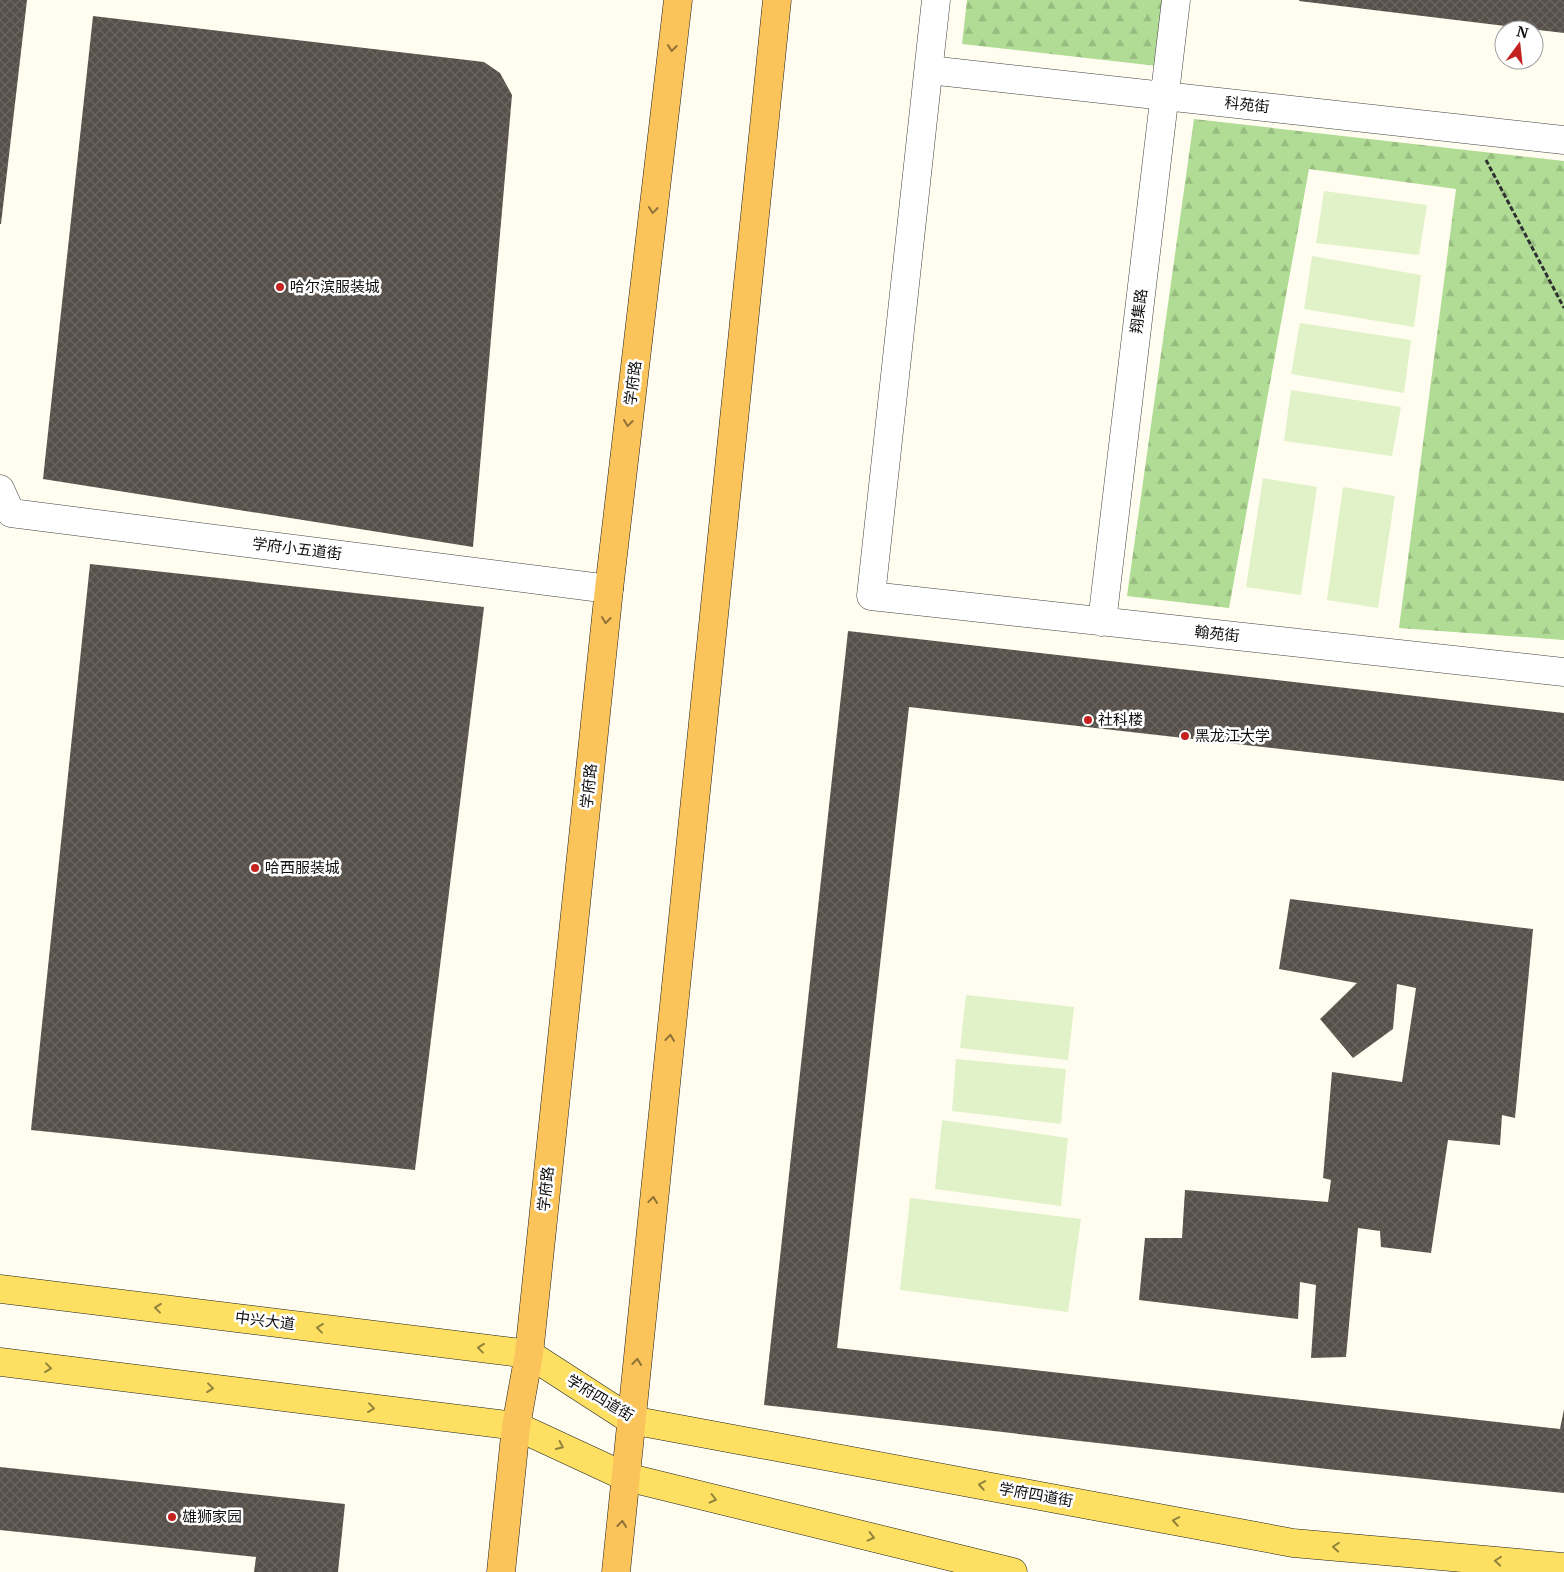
<svg xmlns="http://www.w3.org/2000/svg" width="1564" height="1572" viewBox="0 0 1564 1572" font-family="Merriweather,'Noto Sans SC',serif">
	<style>
		.forest { fill: url(#forest-firs) }
		.pitch { fill: #e1f2c9 }
		.building { fill: url(#building-cross-hatch) }
		.lines { fill: none; stroke-linecap: round; stroke-linejoin: round }
		.minor-casing { stroke: #414141; stroke-width: 29 }
		.primary-casing { stroke: #1f1f1f; stroke-width: 29 }
		.trunk-casing { stroke: #1f1f1f; stroke-width: 29 }
		.path { stroke: #303030; stroke-width: 3; stroke-dasharray: 5 2.5; stroke-linecap: butt }
		.minor { stroke: #fff; stroke-width: 28 }
		.primary { stroke: #fde061; stroke-width: 28 }
		.trunk { stroke: #fbc45a; stroke-width: 28 }
		.oneway { stroke: #907238 }
		.oneway2 { stroke: #91823c }
		.poi-dot { fill: #c32221; stroke: #fff; stroke-width: 2 }
		.labels { text-anchor: middle; stroke-width: 5; stroke-linejoin: round; paint-order: stroke }
		.street-label { font-size: 15px; fill: #0e0e0e; stroke: #fff }
		.poi-label { font-size: 15px; fill: #0e0e0e; stroke: #fff; text-anchor: start }
	</style>
	<defs>
		<pattern id="forest-firs" width="22" height="20" patternUnits="userSpaceOnUse" patternTransform="scale(1.25)"><rect width="22" height="20" fill="#b1dc96"/><path d="M5 1l3.5 6h-7zM16 11l3.5 6h-7z" fill="#97bc80"/></pattern>
		<pattern id="building-cross-hatch" width="8" height="8" patternUnits="userSpaceOnUse" patternTransform="scale(1.25)"><rect width="8" height="8" fill="#57504a"/><path d="M0 0l8 8M0 8l8-8" fill="none" stroke="#6a6560"/></pattern>
	</defs>
	<rect width="100%" height="100%" fill="#fffdef"/>
	<path class="forest" d="M 967,0 L 1165,0 L 1157,66 L 962,44 Z
		M 1194,119 L 1564,161 L 1564,640 L 1399,628 L 1456,189 L 1309,169 L 1229,608 L 1127,596 Z"/>
	<path class="pitch" d="M 1324,191 L 1427,205 L 1419,255 L 1316,243 Z
		M 1312,256 L 1421,275 L 1414,327 L 1304,309 Z
		M 1300,323 L 1411,340 L 1404,393 L 1291,374 Z
		M 1291,390 L 1401,407 L 1392,456 L 1284,441 Z
		M 1263,478 L 1317,487 L 1301,595 L 1246,587 Z
		M 1343,487 L 1395,496 L 1378,608 L 1327,600 Z
		M 966,995 L 1074,1007 L 1068,1060 L 960,1048 Z
		M 956,1059 L 1066,1069 L 1061,1124 L 952,1111 Z
		M 942,1120 L 1068,1138 L 1061,1206 L 935,1189 Z
		M 910,1198 L 1081,1219 L 1068,1312 L 900,1290 Z"/>
	<path class="building" d="M 0,0 L 27,0 L 1,224 L 0,224 Z
		M 1299,0 L 1564,0 L 1564,33 L 1299,1 Z
		M 93,16 L 484,62 L 500,73 L 512,95 L 473,547 L 43,479 Z
		M 90,564 L 484,607 L 415,1170 L 31,1130 Z
		M 848,631 L 1564,713 L 1564,781 L 909,707 L 837,1348 L 1560,1429 L 1564,1409 L 1564,1493 L 1327,1469 L 764,1405 Z
		M 1290,899 L 1533,929 L 1515,1118 L 1502,1115 L 1500,1145 L 1448,1140 L 1431,1253 L 1381,1247 L 1380,1231 L 1358,1228 L 1346,1357 L 1311,1358 L 1316,1285 L 1300,1282 L 1298,1319 L 1139,1300 L 1145,1238 L 1182,1238 L 1185,1190 L 1328,1202 L 1331,1180 L 1323,1178 L 1332,1072 L 1402,1082 L 1416,988 L 1397,984 L 1393,1029 L 1353,1058 L 1320,1019 L 1357,983 L 1279,969 Z
		M 0,1467 L 345,1504 L 338,1572 L 254,1572 L 256,1557 L 0,1530 Z"/>
	<g class="lines">
		<defs>
			<path id="minor" d="M 936,0 L 871,596 L 1564,672
				M 929,70 L 1564,140
				M 0,489 L 11,513 L 609,589
				M 1102,622 L 1176,0"/>
			<path id="primary" d="M 0,1289 L 529,1354 L 631,1420 L 1293,1543 L 1564,1567
				M 0,1362 L 516,1426 L 626,1477 L 1013,1572"/>
			<path id="trunk" d="M 501,1572 L 516,1426 L 529,1354 L 609,589 L 678,0
				M 616,1572 L 777,0"/>
		</defs>
		<use href="#minor" class="minor-casing"/>
		<use href="#primary" class="primary-casing"/>
		<use href="#trunk" class="trunk-casing"/>
		<path class="path" d="M 1486,160 L 1564,308"/>
		<use href="#minor" class="minor"/>
		<use href="#primary" class="primary"/>
		<use href="#trunk" class="trunk"/>
	</g>
	<defs><path id="oneway-chevron" d="M-2-3.5L2.5 0L-2 3.5" fill="none" stroke-width="1.6" stroke-linecap="round" stroke-linejoin="round" transform="scale(1.25)"/></defs>
	<g class="oneway">
		<use href="#oneway-chevron" transform="translate(672 48) rotate(97)"/>
		<use href="#oneway-chevron" transform="translate(653 210) rotate(97)"/>
		<use href="#oneway-chevron" transform="translate(628 423) rotate(97)"/>
		<use href="#oneway-chevron" transform="translate(606 620) rotate(96)"/>
		<use href="#oneway-chevron" transform="translate(670 1038) rotate(-84)"/>
		<use href="#oneway-chevron" transform="translate(653 1200) rotate(-84)"/>
		<use href="#oneway-chevron" transform="translate(637 1362) rotate(-84)"/>
		<use href="#oneway-chevron" transform="translate(622 1524) rotate(-84)"/>
	</g>
	<g class="oneway2">
		<use href="#oneway-chevron" transform="translate(158 1308) rotate(-173)"/>
		<use href="#oneway-chevron" transform="translate(320 1328) rotate(-173)"/>
		<use href="#oneway-chevron" transform="translate(481 1348) rotate(-173)"/>
		<use href="#oneway-chevron" transform="translate(48 1368) rotate(7)"/>
		<use href="#oneway-chevron" transform="translate(210 1388) rotate(7)"/>
		<use href="#oneway-chevron" transform="translate(371 1408) rotate(7)"/>
		<use href="#oneway-chevron" transform="translate(560 1446) rotate(25)"/>
		<use href="#oneway-chevron" transform="translate(982 1485) rotate(-170)"/>
		<use href="#oneway-chevron" transform="translate(713 1499) rotate(14)"/>
		<use href="#oneway-chevron" transform="translate(1176 1521) rotate(-170)"/>
		<use href="#oneway-chevron" transform="translate(871 1537) rotate(14)"/>
		<use href="#oneway-chevron" transform="translate(1336 1547) rotate(-175)"/>
		<use href="#oneway-chevron" transform="translate(1498 1561) rotate(-175)"/>
	</g>
	<g class="poi-dot">
		<circle cx="280" cy="287" r="5"/>
		<circle cx="1088" cy="720" r="5"/>
		<circle cx="1185" cy="736" r="5"/>
		<circle cx="255" cy="868" r="5"/>
		<circle cx="172" cy="1517" r="5"/>
	</g>
	<g class="labels">
		<g class="street-label">
			<text transform="translate(1247 105) rotate(6)" y="5">科苑街</text>
			<text transform="translate(1139 311) rotate(-83)" y="5">翔集路</text>
			<text transform="translate(633 383) rotate(-83)" y="5">学府路</text>
			<text transform="translate(297 549) rotate(7)" y="5">学府小五道街</text>
			<text transform="translate(1217 634) rotate(6)" y="5">翰苑街</text>
			<text transform="translate(589 786) rotate(-84)" y="5">学府路</text>
			<text transform="translate(546 1189) rotate(-84)" y="5">学府路</text>
			<text transform="translate(265 1321) rotate(7)" y="5">中兴大道</text>
			<text transform="translate(600 1398) rotate(31)" y="5">学府四道街</text>
			<text transform="translate(1036 1495) rotate(10)" y="5">学府四道街</text>
		</g>
		<g class="poi-label">
			<text x="290" y="292">哈尔滨服装城</text>
			<text x="1098" y="725">社科楼</text>
			<text x="1195" y="741">黑龙江大学</text>
			<text x="265" y="873">哈西服装城</text>
			<text x="182" y="1522">雄狮家园</text>
		</g>
	</g>
	<g transform="translate(1519 45) rotate(15)"><circle r="24" fill="#ffffff" stroke="#9f9f9f"/>
	<path d="M0-4L9 19L0 12L-9 19Z" fill="#c32221"/>
	<text y="-8" font-size="14" font-weight="bold" text-anchor="middle" fill="#0e0e0e">N</text>
	</g>
</svg>
